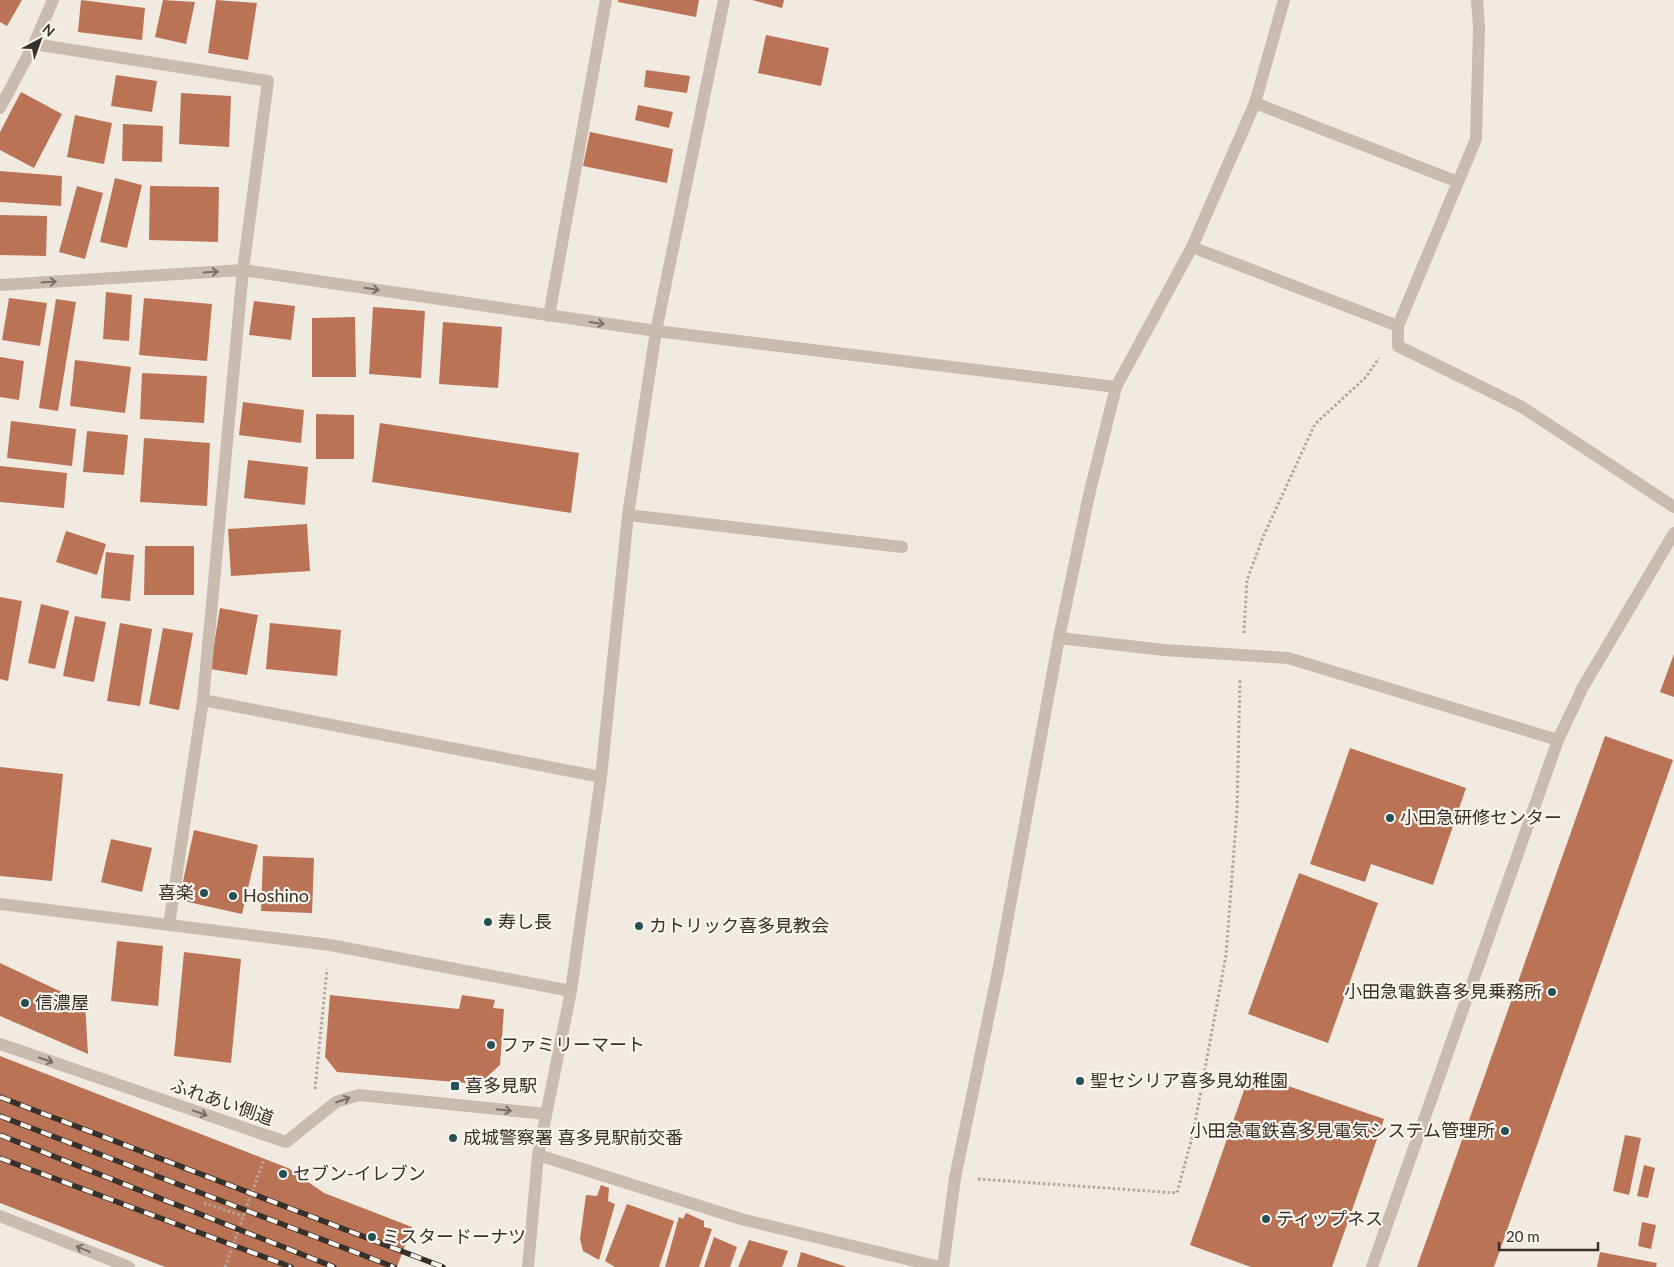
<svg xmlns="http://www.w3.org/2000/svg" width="1674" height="1267" viewBox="0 0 1674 1267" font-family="Lato,'Noto Sans JP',sans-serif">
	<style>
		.building { fill: #bb7356 }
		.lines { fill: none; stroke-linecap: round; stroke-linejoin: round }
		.path { stroke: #b4a698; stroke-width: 3; stroke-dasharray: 2.5 2.5; stroke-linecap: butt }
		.pedestrian { stroke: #c9bbae; stroke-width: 12 }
		.minor { stroke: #c9bbae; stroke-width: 12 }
		.tertiary { stroke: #c9bbae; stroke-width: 12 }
		.rail-casing { stroke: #38302b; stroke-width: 5.5 }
		.rail { stroke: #f9f4ed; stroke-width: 4; stroke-dasharray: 11; stroke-linecap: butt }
		.oneway { stroke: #796f66 }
		.poi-dot { fill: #245056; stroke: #f9f4ed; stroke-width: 2 }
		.labels { text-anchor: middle; stroke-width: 4.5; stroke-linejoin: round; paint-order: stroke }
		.poi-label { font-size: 18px; fill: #38302b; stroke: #f9f4ed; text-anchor: start }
		.street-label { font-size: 18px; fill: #38302b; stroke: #f9f4ed }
	</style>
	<rect width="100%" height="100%" fill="#f1eae1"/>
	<path class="building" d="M 0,0 L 22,0 L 7,26 L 0,22 Z
		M 81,0 L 145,8 L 142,40 L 78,32 Z
		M 163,0 L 195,2 L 186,44 L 155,37 Z
		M 216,0 L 257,3 L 248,60 L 208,53 Z
		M 618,0 L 699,0 L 696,17 L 618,2 Z
		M 752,0 L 784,0 L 782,8 Z
		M 766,35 L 829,48 L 821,86 L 758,73 Z
		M 646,70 L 690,76 L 687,93 L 644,87 Z
		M 116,75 L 157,81 L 152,112 L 111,106 Z
		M 21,92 L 62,114 L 34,168 L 0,150 L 0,132 Z
		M 181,93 L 231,96 L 229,147 L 179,144 Z
		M 638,105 L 673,112 L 669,128 L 635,120 Z
		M 75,115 L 112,123 L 104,164 L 67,157 Z
		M 123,124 L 163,126 L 162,162 L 122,161 Z
		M 590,132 L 673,149 L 667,183 L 583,166 Z
		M 0,171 L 62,176 L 61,206 L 0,202 Z
		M 115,178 L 142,185 L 127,248 L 100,242 Z
		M 77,186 L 103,193 L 85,259 L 59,252 Z
		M 150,186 L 219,187 L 218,242 L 149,240 Z
		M 0,215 L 47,216 L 46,256 L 0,255 Z
		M 106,292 L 132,295 L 129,341 L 103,339 Z
		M 9,298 L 47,303 L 40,346 L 2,340 Z
		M 144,298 L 212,304 L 207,361 L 139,355 Z
		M 56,299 L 76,302 L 58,411 L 39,408 Z
		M 254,301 L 295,306 L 291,340 L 249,335 Z
		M 373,307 L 425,311 L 421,378 L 369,374 Z
		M 355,317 L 356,377 L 312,377 L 312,318 Z
		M 443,322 L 502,327 L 498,388 L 439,384 Z
		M 0,357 L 24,361 L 19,400 L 0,397 Z
		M 75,360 L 131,367 L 125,413 L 70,406 Z
		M 142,373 L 207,376 L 204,423 L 140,419 Z
		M 243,402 L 304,410 L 301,443 L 239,435 Z
		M 316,414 L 354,415 L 354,459 L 316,459 Z
		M 11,421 L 76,429 L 72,466 L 7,458 Z
		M 380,423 L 579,453 L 571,513 L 372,482 Z
		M 87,431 L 128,435 L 124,475 L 83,472 Z
		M 144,438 L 210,443 L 207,506 L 140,502 Z
		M 248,460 L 308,467 L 305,505 L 244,498 Z
		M 0,466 L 67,473 L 64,508 L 0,502 Z
		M 307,524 L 310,571 L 231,576 L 228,529 Z
		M 66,531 L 106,544 L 97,575 L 56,562 Z
		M 145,546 L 194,546 L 194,595 L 144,595 Z
		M 106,552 L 134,555 L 130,601 L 101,598 Z
		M 0,597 L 22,601 L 8,681 L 0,679 Z
		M 41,604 L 69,611 L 55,669 L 28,663 Z
		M 220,608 L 258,615 L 247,675 L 210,669 Z
		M 75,616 L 106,622 L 94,682 L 63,676 Z
		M 120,623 L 152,629 L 140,706 L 107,701 Z
		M 270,623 L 341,630 L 337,676 L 266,669 Z
		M 163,628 L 193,633 L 179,710 L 149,704 Z
		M 1674,654 L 1674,697 L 1660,692 Z
		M 1605,736 L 1673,760 L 1494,1267 L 1417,1267 Z
		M 1350,748 L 1466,788 L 1433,885 L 1371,864 L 1365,882 L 1310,864 Z
		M 0,767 L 63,774 L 52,881 L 0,876 Z
		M 194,830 L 258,845 L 242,914 L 179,900 Z
		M 111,839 L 152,848 L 142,892 L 101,882 Z
		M 263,856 L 314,858 L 312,913 L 261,911 Z
		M 1299,873 L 1378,903 L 1328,1043 L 1248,1014 Z
		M 117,941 L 163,946 L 158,1006 L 111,1001 Z
		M 184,952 L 241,959 L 231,1063 L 174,1056 Z
		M 0,963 L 85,1003 L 88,1054 L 0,1016 Z
		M 330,995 L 459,1009 L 462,995 L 495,1000 L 493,1008 L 504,1009 L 500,1065 L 479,1084 L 337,1072 L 325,1057 Z
		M 0,1056 L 288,1168 L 324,1193 L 412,1227 L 397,1267 L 165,1267 L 0,1203 Z
		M 1250,1073 L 1384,1119 L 1332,1267 L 1251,1267 L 1190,1245 Z
		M 1625,1135 L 1641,1138 L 1629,1195 L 1613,1191 Z
		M 1644,1165 L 1655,1168 L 1648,1198 L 1637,1196 Z
		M 601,1185 L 609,1188 L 608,1201 L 615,1204 L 599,1260 L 583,1251 L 580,1239 L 586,1195 L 597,1196 Z
		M 627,1204 L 674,1221 L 659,1267 L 615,1267 L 605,1261 Z
		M 686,1213 L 704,1221 L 704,1227 L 712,1229 L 699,1267 L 665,1267 L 679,1217 L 683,1219 Z
		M 1642,1222 L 1656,1225 L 1651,1249 L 1638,1246 Z
		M 714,1237 L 737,1247 L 730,1267 L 704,1267 Z
		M 749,1240 L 788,1251 L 782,1267 L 738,1267 Z
		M 801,1252 L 847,1267 L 797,1267 Z
		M 1600,1252 L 1657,1263 L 1656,1267 L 1597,1267 Z"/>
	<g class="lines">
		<path class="path" d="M 1244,633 L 1247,580 L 1263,537 L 1315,424 L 1366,377 L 1379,358
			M 315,1089 L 327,969
			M 978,1179 L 1177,1193 L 1193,1134 L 1226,955 L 1237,810 L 1240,679
			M 204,1203 L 243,1216
			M 225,1267 L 264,1159"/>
		<path class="pedestrian" d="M 1477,0 L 1479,27"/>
		<path class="minor" d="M 1479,27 L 1476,139 L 1398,326 L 1398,346 L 1522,407 L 1674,507
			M 34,44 L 268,81 L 243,270 L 203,700 L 169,925
			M 1255,103 L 1458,182
			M 0,108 L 34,44 L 53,0
			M 1192,247 L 1398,326
			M 0,285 L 243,270 L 656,331 L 1116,387
			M 549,316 L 606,0
			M 628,515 L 902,547
			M 1059,638 L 1164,650 L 1288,658 L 1558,740
			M 203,700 L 601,777
			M 0,904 L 330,945 L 571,991
			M 0,1044 L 286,1142 L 336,1102 L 359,1095 L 546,1114
			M 538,1155 L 741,1219 L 940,1267
			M 0,1216 L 129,1267
			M 528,1267 L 538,1155 L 571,991 L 601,777 L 628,515 L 656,331
			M 943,1267 L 955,1178 L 998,971 L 1059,638 L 1089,495 L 1116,387 L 1192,247 L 1255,103 L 1284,0
			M 1372,1267 L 1558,740 L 1583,687 L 1674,533"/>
		<path class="tertiary" d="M 656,331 L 724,0"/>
		<defs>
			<path id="rail" d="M 0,1097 L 443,1267
				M 0,1116 L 394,1267
				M 0,1135 L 334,1267
				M 0,1158 L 291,1267"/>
		</defs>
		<use href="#rail" class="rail-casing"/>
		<use href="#rail" class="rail"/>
	</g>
	<defs><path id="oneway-shaft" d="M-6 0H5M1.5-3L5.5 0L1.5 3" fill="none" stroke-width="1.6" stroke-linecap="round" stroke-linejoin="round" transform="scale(1.25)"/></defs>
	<g class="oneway">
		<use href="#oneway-shaft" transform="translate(211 272) rotate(-4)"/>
		<use href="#oneway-shaft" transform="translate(49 282) rotate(-4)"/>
		<use href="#oneway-shaft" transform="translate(372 289) rotate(9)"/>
		<use href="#oneway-shaft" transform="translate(597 323) rotate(8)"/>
		<use href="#oneway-shaft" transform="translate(46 1060) rotate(19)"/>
		<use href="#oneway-shaft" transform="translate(343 1100) rotate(-19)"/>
		<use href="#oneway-shaft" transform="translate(504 1110) rotate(6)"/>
		<use href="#oneway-shaft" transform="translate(200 1113) rotate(19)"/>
		<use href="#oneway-shaft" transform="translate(83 1249) rotate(-158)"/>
	</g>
	<g class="poi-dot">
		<circle cx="1390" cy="818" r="5"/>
		<circle cx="204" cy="893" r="5"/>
		<circle cx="233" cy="896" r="5"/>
		<circle cx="488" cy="922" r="5"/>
		<circle cx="639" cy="926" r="5"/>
		<circle cx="1552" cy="992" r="5"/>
		<circle cx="25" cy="1003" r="5"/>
		<circle cx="491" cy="1045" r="5"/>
		<circle cx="1080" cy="1081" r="5"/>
		<rect x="450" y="1081" width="10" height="10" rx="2.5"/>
		<circle cx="1505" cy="1131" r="5"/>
		<circle cx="453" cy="1138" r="5"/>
		<circle cx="283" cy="1174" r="5"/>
		<circle cx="1266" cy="1219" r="5"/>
		<circle cx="372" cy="1237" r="5"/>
	</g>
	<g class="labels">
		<g class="poi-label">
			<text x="1400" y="824">小田急研修センター</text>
			<text x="194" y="899" text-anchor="end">喜楽</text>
			<text x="243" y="902">Hoshino</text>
			<text x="498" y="928">寿し長</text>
			<text x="649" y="932">カトリック喜多見教会</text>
			<text x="1542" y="998" text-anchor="end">小田急電鉄喜多見乗務所</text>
			<text x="35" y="1009">信濃屋</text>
			<text x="501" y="1051">ファミリーマート</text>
			<text x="1090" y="1087">聖セシリア喜多見幼稚園</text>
			<text x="465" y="1092">喜多見駅</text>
			<text x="1495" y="1137" text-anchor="end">小田急電鉄喜多見電気システム管理所</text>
			<text x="463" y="1144">成城警察署 喜多見駅前交番</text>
			<text x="293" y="1180">セブン-イレブン</text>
			<text x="1276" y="1225">ティップネス</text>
			<text x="382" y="1243">ミスタードーナツ</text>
		</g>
		<g class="street-label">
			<text transform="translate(222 1102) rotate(19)" y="6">ふれあい側道</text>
		</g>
	</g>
	<g transform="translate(40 40) rotate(41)" stroke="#f9f4ed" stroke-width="4" paint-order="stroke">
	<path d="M0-4L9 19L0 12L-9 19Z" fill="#38302b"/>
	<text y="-8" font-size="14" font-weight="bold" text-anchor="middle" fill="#38302b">N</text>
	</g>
	<path d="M1499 1242v8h99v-8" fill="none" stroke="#38302b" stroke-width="2.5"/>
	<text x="1506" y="1242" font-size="15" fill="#38302b" stroke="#f9f4ed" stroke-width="4" paint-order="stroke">20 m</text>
</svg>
